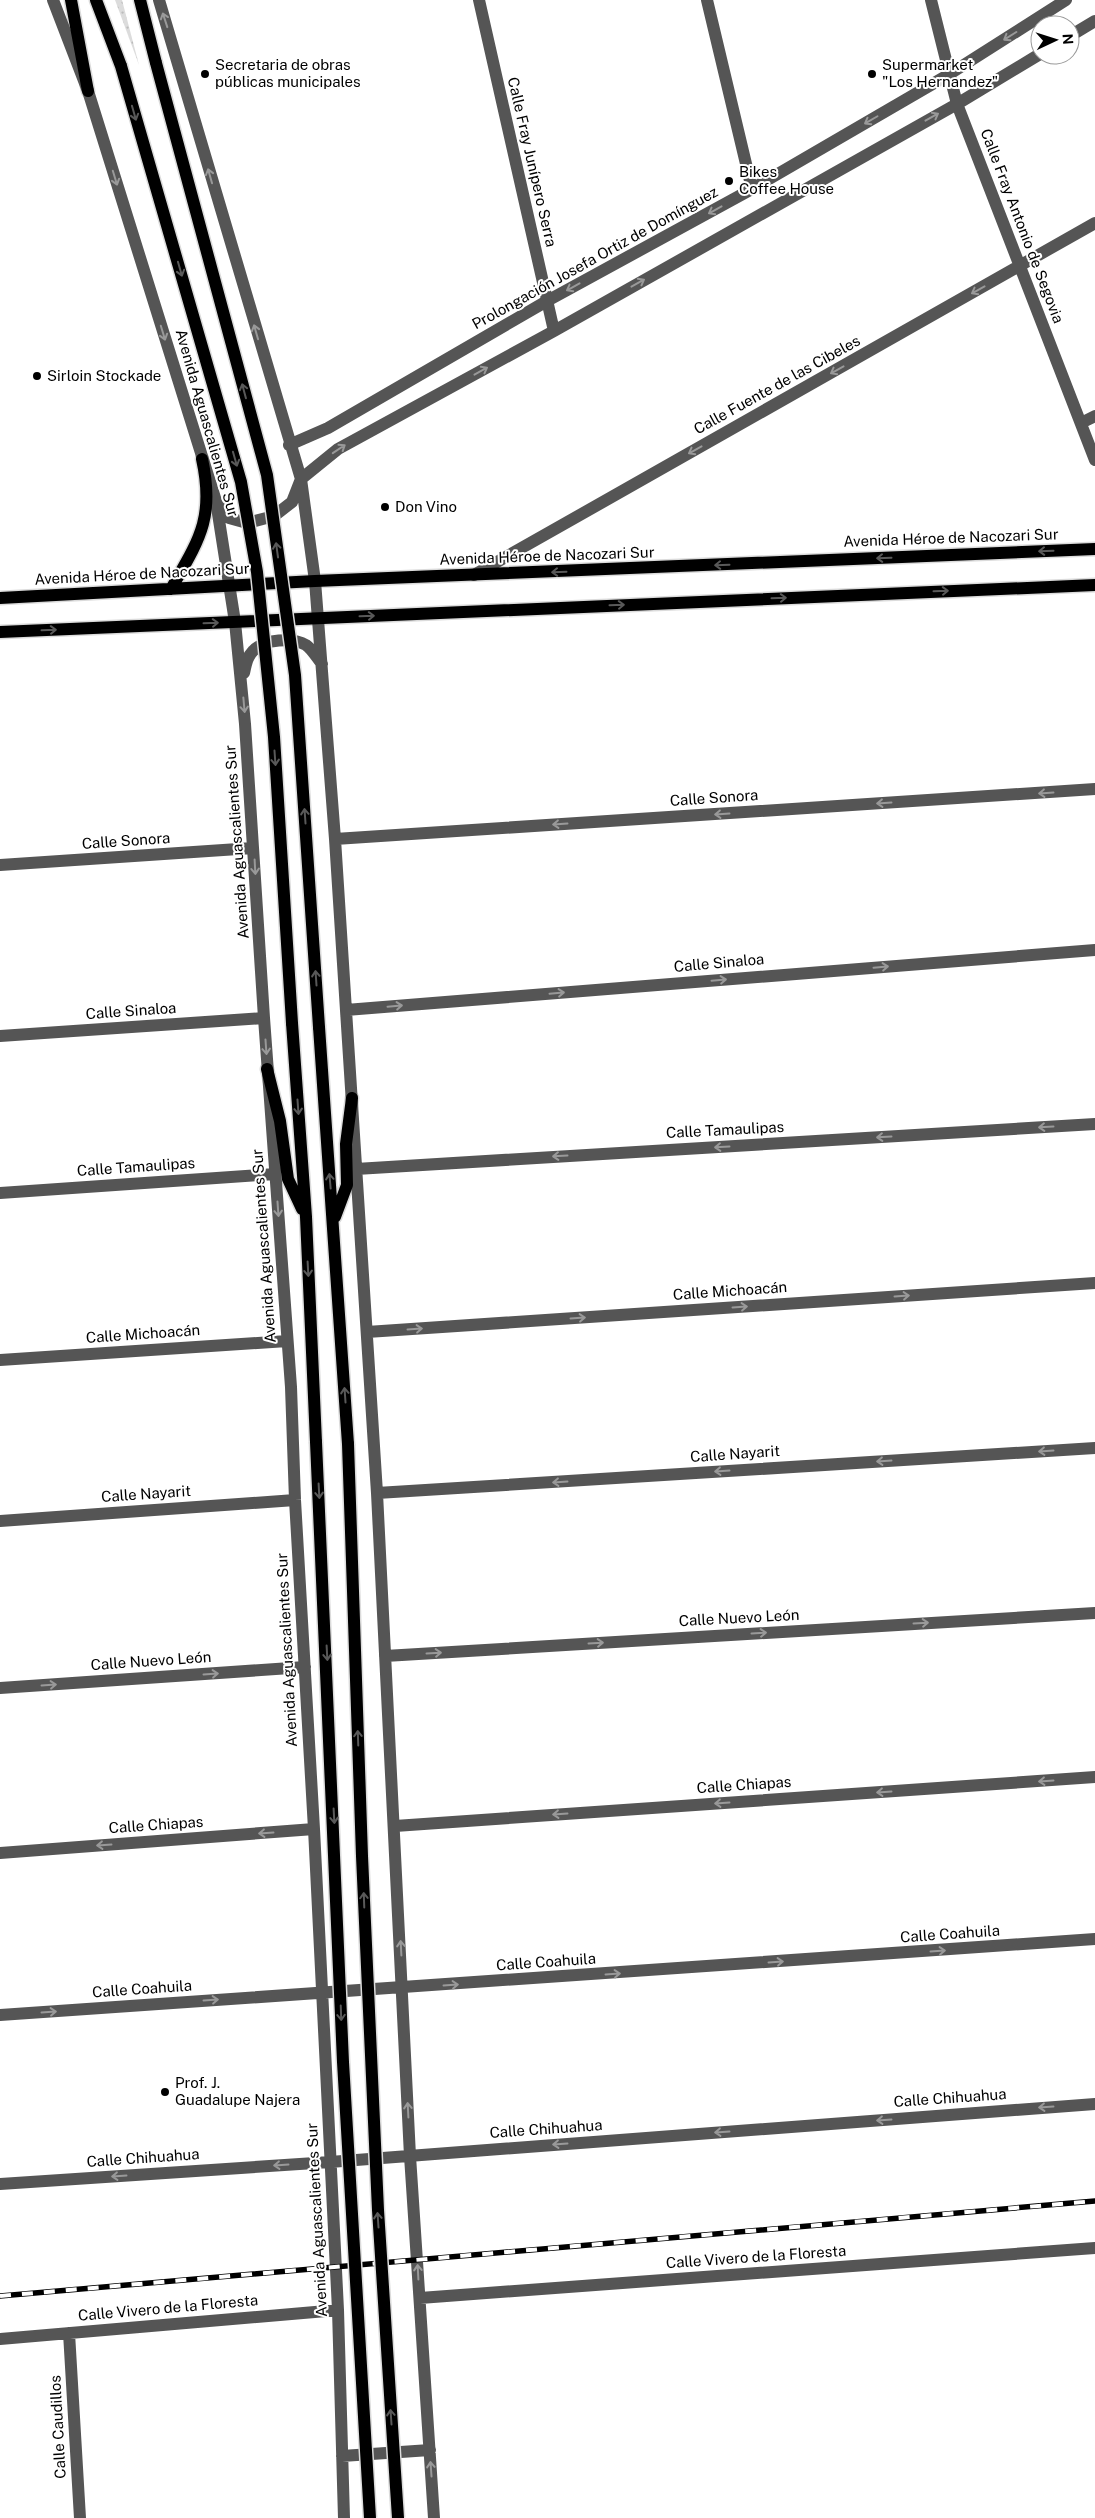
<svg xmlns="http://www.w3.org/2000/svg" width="1095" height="2518" viewBox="0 0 1095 2518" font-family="'Public Sans',sans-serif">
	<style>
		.garden { fill: url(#garden-dots) }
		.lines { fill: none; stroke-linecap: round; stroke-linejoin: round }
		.major-casing { stroke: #dbdbdb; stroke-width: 15 }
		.minor { stroke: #555; stroke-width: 12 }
		.major { stroke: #000; stroke-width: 12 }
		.rail-casing { stroke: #000; stroke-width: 5.5 }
		.rail { stroke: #fff; stroke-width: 4; stroke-dasharray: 11; stroke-linecap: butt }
		.major-bridge-casing { stroke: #dbdbdb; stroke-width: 15; stroke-linecap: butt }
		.major-bridge { stroke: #000; stroke-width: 12 }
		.oneway { stroke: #999 }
		.oneway2 { stroke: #595959 }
		.poi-dot { fill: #000; stroke: #fff; stroke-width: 2 }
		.labels { text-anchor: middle; stroke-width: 4; stroke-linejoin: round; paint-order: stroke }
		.poi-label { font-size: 15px; fill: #000; stroke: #fff; text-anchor: start }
		.street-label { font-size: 15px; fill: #000; stroke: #fff }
	</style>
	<defs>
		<pattern id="garden-dots" width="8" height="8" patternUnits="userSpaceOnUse" patternTransform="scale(1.25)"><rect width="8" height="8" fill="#dcdcdc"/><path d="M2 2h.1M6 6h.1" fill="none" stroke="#bbb" stroke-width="1.8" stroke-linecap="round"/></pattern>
	</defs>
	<rect width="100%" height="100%" fill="#fff"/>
	<path class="garden" d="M 115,0 L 122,0 L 139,65 Z"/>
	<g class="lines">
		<defs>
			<path id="major" d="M 71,0 L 88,91
				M 96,0 L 121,66
				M 140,0 L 156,63
				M 171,589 C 199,540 215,518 202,459
				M 0,598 L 315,581 L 1095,549
				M 0,632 L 1095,585
				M 292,1023 L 306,1217 L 316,1442
				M 319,1027 L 348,1444
				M 267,1069 L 280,1121 L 288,1179 L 302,1209
				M 335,1217 L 347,1185 L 346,1144 L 352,1098"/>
		</defs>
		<use href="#major" class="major-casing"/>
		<path class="minor" d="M 53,0 L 88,91 L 216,501 L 235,622 L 245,724 L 264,1018 L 291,1387 L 295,1500 L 314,1829 L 338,2310 L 344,2518
			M 159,0 L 301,479 L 315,581 L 335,839 L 377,1493 L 410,2156 L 434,2518
			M 479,0 L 554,331
			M 707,0 L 752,189
			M 931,0 L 957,104 L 1095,460
			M 1070,36 L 1095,21
			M 1081,423 L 1095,416
			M 289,445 L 328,428 L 547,301 L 752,189 L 948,75 L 1066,0
			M 216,502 L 229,518 L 247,523 L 274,516 L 292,502 L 301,479 L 338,449 L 554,331 L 957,104 L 1040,54
			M 474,575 L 1095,223
			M 244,673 C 246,664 247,657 253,651 C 264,639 293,637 306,645 C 312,649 317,658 322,664
			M 335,839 L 1095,789
			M 0,865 L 253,848
			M 346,1010 L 1095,950
			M 0,1036 L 264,1018
			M 356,1169 L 1095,1124
			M 0,1193 L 275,1174
			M 367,1332 L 1095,1283
			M 0,1360 L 287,1341
			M 377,1493 L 1095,1448
			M 0,1521 L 295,1500
			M 385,1656 L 1095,1613
			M 0,1688 L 305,1667
			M 395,1826 L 1095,1777
			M 0,1853 L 314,1829
			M 0,2015 L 1095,1939
			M 0,2184 L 330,2162 L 1095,2104
			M 420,2298 L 1095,2248
			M 69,2333 L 80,2518
			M 0,2339 L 338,2310
			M 342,2456 L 430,2450"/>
		<use href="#major" class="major"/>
		<defs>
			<path id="rail" d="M 0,2296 L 1095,2201"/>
		</defs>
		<use href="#rail" class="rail-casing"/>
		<use href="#rail" class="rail"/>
		<defs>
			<path id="major-bridge" d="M 156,63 L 267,475 L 295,675 L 319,1027
				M 121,66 L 241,482 L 257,572 L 274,737 L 292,1023
				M 316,1442 L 343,2062 L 370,2518
				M 348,1444 L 362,1856 L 378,2210 L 398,2518"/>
		</defs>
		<use href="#major-bridge" class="major-bridge-casing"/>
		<use href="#major-bridge" class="major-bridge"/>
	</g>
	<defs><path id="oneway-shaft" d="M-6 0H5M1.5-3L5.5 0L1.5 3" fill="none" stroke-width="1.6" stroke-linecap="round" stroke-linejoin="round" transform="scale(1.25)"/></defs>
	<g class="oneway">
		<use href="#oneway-shaft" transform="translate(165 20) rotate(-108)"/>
		<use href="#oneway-shaft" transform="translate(1010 36) rotate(148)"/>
		<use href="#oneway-shaft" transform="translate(932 117) rotate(-29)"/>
		<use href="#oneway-shaft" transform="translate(871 120) rotate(150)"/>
		<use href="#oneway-shaft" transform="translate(210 176) rotate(-106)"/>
		<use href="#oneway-shaft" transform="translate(115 178) rotate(73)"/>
		<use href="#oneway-shaft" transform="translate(715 210) rotate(151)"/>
		<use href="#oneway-shaft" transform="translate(638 283) rotate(-29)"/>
		<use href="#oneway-shaft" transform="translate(573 287) rotate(151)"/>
		<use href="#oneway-shaft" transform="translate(978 290) rotate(151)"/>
		<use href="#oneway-shaft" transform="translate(256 332) rotate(-106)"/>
		<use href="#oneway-shaft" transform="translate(163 333) rotate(73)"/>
		<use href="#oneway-shaft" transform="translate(837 370) rotate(151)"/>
		<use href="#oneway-shaft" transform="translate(481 371) rotate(-29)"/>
		<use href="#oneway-shaft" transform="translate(339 449) rotate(-34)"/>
		<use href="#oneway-shaft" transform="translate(695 450) rotate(151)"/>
		<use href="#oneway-shaft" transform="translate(244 705) rotate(85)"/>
		<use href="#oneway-shaft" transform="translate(1046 793) rotate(176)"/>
		<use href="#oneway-shaft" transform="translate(884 803) rotate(176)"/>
		<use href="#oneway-shaft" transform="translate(722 814) rotate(176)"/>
		<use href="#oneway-shaft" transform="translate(560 824) rotate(176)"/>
		<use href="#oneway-shaft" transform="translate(255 867) rotate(87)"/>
		<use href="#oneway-shaft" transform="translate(881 967) rotate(-5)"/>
		<use href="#oneway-shaft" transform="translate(719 980) rotate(-5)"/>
		<use href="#oneway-shaft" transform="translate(557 993) rotate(-5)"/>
		<use href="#oneway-shaft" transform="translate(395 1006) rotate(-5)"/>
		<use href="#oneway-shaft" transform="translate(266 1047) rotate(86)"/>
		<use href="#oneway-shaft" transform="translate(1046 1127) rotate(177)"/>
		<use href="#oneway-shaft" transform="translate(884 1137) rotate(177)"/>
		<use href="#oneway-shaft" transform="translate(722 1147) rotate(177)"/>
		<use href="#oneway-shaft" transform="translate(560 1156) rotate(177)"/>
		<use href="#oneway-shaft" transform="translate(278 1209) rotate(86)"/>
		<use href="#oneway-shaft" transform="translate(902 1296) rotate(-4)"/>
		<use href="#oneway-shaft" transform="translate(740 1307) rotate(-4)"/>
		<use href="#oneway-shaft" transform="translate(578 1318) rotate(-4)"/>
		<use href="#oneway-shaft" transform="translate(415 1329) rotate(-4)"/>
		<use href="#oneway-shaft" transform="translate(1046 1451) rotate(176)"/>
		<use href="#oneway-shaft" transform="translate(884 1461) rotate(176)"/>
		<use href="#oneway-shaft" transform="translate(722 1471) rotate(176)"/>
		<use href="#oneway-shaft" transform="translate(560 1482) rotate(176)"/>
		<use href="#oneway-shaft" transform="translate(921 1623) rotate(-3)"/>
		<use href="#oneway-shaft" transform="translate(759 1633) rotate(-3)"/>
		<use href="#oneway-shaft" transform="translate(596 1643) rotate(-3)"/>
		<use href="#oneway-shaft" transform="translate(434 1653) rotate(-3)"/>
		<use href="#oneway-shaft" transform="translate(211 1674) rotate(-4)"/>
		<use href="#oneway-shaft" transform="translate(49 1685) rotate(-4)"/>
		<use href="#oneway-shaft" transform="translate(1046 1781) rotate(176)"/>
		<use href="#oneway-shaft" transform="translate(884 1792) rotate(176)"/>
		<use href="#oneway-shaft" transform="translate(722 1803) rotate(176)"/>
		<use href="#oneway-shaft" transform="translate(560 1814) rotate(176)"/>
		<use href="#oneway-shaft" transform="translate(266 1833) rotate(176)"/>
		<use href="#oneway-shaft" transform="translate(104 1845) rotate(176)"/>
		<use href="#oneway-shaft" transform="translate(401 1948) rotate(-93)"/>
		<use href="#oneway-shaft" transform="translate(938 1951) rotate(-4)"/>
		<use href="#oneway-shaft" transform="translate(776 1962) rotate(-4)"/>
		<use href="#oneway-shaft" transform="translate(613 1974) rotate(-4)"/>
		<use href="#oneway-shaft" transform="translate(451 1985) rotate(-4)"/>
		<use href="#oneway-shaft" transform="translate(211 2000) rotate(-4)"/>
		<use href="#oneway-shaft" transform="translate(49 2012) rotate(-4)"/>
		<use href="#oneway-shaft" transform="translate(1046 2107) rotate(176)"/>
		<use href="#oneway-shaft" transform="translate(408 2110) rotate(-93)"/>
		<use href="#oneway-shaft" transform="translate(884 2120) rotate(176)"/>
		<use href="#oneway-shaft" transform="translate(722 2132) rotate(176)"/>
		<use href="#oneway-shaft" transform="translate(560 2144) rotate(176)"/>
		<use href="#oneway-shaft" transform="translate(281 2165) rotate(176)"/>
		<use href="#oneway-shaft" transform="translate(119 2176) rotate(176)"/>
		<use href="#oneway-shaft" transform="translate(418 2272) rotate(-93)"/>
		<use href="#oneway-shaft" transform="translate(431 2469) rotate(-94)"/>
	</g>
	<g class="oneway2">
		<use href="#oneway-shaft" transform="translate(134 113) rotate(74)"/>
		<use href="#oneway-shaft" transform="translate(180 269) rotate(74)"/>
		<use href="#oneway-shaft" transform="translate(244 391) rotate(-105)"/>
		<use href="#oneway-shaft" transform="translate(235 459) rotate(74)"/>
		<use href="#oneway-shaft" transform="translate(277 550) rotate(-98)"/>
		<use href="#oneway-shaft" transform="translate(1046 551) rotate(178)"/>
		<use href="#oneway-shaft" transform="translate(884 558) rotate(178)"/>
		<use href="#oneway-shaft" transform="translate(722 565) rotate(178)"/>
		<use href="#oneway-shaft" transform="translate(559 572) rotate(178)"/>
		<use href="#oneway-shaft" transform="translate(941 591) rotate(-2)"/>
		<use href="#oneway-shaft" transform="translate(779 598) rotate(-2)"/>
		<use href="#oneway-shaft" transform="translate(617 605) rotate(-2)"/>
		<use href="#oneway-shaft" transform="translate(367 616) rotate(-2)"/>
		<use href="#oneway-shaft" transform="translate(211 623) rotate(-2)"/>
		<use href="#oneway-shaft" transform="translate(49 630) rotate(-2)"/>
		<use href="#oneway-shaft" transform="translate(275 758) rotate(86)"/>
		<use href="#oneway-shaft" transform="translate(305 816) rotate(-94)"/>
		<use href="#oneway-shaft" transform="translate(316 978) rotate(-94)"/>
		<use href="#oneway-shaft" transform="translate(298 1107) rotate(86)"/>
		<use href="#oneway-shaft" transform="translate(330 1181) rotate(-95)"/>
		<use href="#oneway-shaft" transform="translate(308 1269) rotate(87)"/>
		<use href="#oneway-shaft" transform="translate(345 1395) rotate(-94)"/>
		<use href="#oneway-shaft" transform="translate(319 1491) rotate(87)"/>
		<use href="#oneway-shaft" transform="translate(327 1653) rotate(87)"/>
		<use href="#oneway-shaft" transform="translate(358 1738) rotate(-92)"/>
		<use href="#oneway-shaft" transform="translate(334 1816) rotate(87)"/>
		<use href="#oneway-shaft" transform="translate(364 1900) rotate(-92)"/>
		<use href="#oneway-shaft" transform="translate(341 2013) rotate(88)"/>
		<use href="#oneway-shaft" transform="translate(378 2220) rotate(-94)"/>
		<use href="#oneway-shaft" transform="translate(391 2417) rotate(-94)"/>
	</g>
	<g class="poi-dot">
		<circle cx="205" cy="74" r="5"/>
		<circle cx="872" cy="74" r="5"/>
		<circle cx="729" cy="181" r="5"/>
		<circle cx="37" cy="376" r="5"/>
		<circle cx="385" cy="507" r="5"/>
		<circle cx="165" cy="2092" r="5"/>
	</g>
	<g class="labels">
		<g class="poi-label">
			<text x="215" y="70">Secretaria de obras<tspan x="215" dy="17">públicas municipales</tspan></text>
			<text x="882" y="70">Supermarket<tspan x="882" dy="17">"Los Hernandez"</tspan></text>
			<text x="739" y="177">Bikes<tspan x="739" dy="17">Coffee House</tspan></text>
			<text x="47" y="381">Sirloin Stockade</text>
			<text x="395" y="512">Don Vino</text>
			<text x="175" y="2088">Prof. J.<tspan x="175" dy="17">Guadalupe Najera</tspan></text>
		</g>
		<g class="street-label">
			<text transform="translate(532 162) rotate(77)" y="5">Calle Fray Junípero Serra</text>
			<text transform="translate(1022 226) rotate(69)" y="5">Calle Fray Antonio de Segovia</text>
			<text transform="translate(595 258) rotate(-29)" y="5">Prolongación Josefa Ortiz de Domínguez</text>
			<text transform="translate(777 385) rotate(-29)" y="5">Calle Fuente de las Cibeles</text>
			<text transform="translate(207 423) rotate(74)" y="5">Avenida Aguascalientes Sur</text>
			<text transform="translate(951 538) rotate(-2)" y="5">Avenida Héroe de Nacozari Sur</text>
			<text transform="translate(547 556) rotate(-2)" y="5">Avenida Héroe de Nacozari Sur</text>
			<text transform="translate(142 574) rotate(-3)" y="5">Avenida Héroe de Nacozari Sur</text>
			<text transform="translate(714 798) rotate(-4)" y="5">Calle Sonora</text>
			<text transform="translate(126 841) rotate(-4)" y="5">Calle Sonora</text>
			<text transform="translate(237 842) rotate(-94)" y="5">Avenida Aguascalientes Sur</text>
			<text transform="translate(719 963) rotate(-5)" y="5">Calle Sinaloa</text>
			<text transform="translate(131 1011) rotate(-4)" y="5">Calle Sinaloa</text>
			<text transform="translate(725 1130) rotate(-3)" y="5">Calle Tamaulipas</text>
			<text transform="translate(136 1167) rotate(-4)" y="5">Calle Tamaulipas</text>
			<text transform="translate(264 1246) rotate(-94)" y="5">Avenida Aguascalientes Sur</text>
			<text transform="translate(730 1291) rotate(-4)" y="5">Calle Michoacán</text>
			<text transform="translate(143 1334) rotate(-4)" y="5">Calle Michoacán</text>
			<text transform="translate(735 1454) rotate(-4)" y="5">Calle Nayarit</text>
			<text transform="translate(146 1494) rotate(-4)" y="5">Calle Nayarit</text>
			<text transform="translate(739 1618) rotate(-3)" y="5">Calle Nuevo León</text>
			<text transform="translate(287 1650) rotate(-93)" y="5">Avenida Aguascalientes Sur</text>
			<text transform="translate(151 1661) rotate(-4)" y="5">Calle Nuevo León</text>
			<text transform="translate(744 1785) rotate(-4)" y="5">Calle Chiapas</text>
			<text transform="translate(156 1825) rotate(-4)" y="5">Calle Chiapas</text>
			<text transform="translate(950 1934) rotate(-4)" y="5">Calle Coahuila</text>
			<text transform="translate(546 1962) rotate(-4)" y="5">Calle Coahuila</text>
			<text transform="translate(142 1989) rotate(-4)" y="5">Calle Coahuila</text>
			<text transform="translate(950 2098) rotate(-4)" y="5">Calle Chihuahua</text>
			<text transform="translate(546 2129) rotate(-4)" y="5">Calle Chihuahua</text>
			<text transform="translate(143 2158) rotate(-4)" y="5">Calle Chihuahua</text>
			<text transform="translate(317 2220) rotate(-93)" y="5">Avenida Aguascalientes Sur</text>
			<text transform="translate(756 2257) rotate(-4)" y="5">Calle Vivero de la Floresta</text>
			<text transform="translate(168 2308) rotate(-5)" y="5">Calle Vivero de la Floresta</text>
			<text transform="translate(58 2427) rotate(-93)" y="5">Calle Caudillos</text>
		</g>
	</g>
	<g transform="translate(1055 40) rotate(86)"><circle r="24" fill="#ffffff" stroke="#999999"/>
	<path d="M0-4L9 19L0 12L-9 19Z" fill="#000000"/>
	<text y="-8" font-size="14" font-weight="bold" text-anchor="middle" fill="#000000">N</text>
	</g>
</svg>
